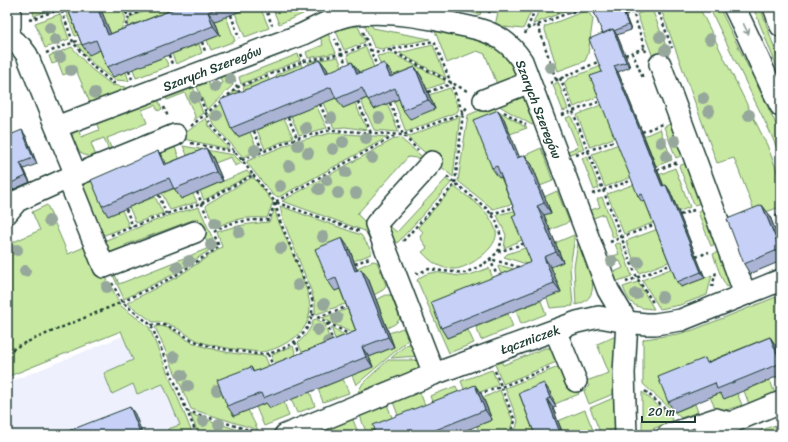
<svg xmlns="http://www.w3.org/2000/svg" width="788" height="442" viewBox="0 0 788 442" font-family="Sriracha,sans-serif">
	<style>
		.built { fill: #eef1fd }
		.green { fill: #c7e9a1; stroke: #73936a }
		.lines { fill: none; stroke-linecap: round; stroke-linejoin: round }
		.minor-casing { stroke: #1f3d34; stroke-width: 24 }
		.path { stroke: #1f3d34; stroke-width: 2.5; stroke-dasharray: 3 3; stroke-linecap: butt }
		.minor { stroke: #fff; stroke-width: 21 }
		.tree { fill: #96a79b }
		.wall { fill: #abb4d5; stroke: #1f3d34 }
		.shaded-wall { fill: #8b92ae; stroke: #1f3d34 }
		.building { fill: #c7d1f8; stroke: #1f3d34 }
		.oneway { stroke: #8f9e9a }
		.labels { text-anchor: middle; stroke-width: 4; stroke-linejoin: round; paint-order: stroke }
		.street-label { font-size: 13px; fill: #1f3d34; stroke: #fff }
	</style>
	<rect width="100%" height="100%" fill="#fff"/>
	<filter id="ink" filterUnits="userSpaceOnUse"><feTurbulence type="fractalNoise" baseFrequency=".025" numOctaves="2"/><feDisplacementMap in="SourceGraphic" scale="8" xChannelSelector="R" yChannelSelector="G"/><feConvolveMatrix kernelMatrix="1 2 1 2 8 2 1 2 1" color-interpolation-filters="sRGB"/></filter>
	<g filter="url(#ink)">
		<path class="built" d="M 140,329 L 184,435 L 7,435 L 7,383 Z"/>
		<path class="green" d="M 32,7 L 56,7 L 34,16 Z
			M 64,7 L 70,7 L 81,34 L 75,36 Z
			M 100,7 L 121,7 L 126,19 L 114,44 Z
			M 125,7 L 146,7 L 130,13 Z
			M 156,7 L 184,7 L 123,41 L 130,17 Z
			M 250,7 L 260,7 L 269,28 L 245,37 L 235,13 Z
			M 272,7 L 300,7 L 303,14 L 279,24 Z
			M 450,7 L 482,7 L 480,15 Z
			M 499,7 L 533,7 L 523,29 L 495,26 Z
			M 540,7 L 576,7 L 533,24 Z
			M 660,7 L 699,7 L 767,145 L 781,181 L 781,207 L 759,214 L 754,210 L 734,158 L 717,163 Z
			M 709,7 L 719,7 L 776,124 L 781,137 L 781,158 L 770,132 Z
			M 753,7 L 759,7 L 762,12 L 781,67 L 781,77 Z
			M 652,9 L 669,54 L 654,60 L 637,14 Z
			M 587,10 L 593,19 L 588,54 L 585,61 L 558,71 L 544,27 Z
			M 60,14 L 69,39 L 45,48 L 35,23 Z
			M 226,16 L 235,41 L 211,50 L 207,40 L 220,35 L 214,21 Z
			M 362,19 L 368,19 L 373,28 L 430,39 L 381,49 L 374,47 Z
			M 358,26 L 365,42 L 344,50 L 335,29 Z
			M 326,29 L 336,53 L 308,58 L 306,52 L 323,45 L 318,32 Z
			M 435,31 L 454,31 L 491,42 L 516,66 L 517,77 L 497,84 L 485,54 L 477,51 L 447,63 Z
			M 84,43 L 103,49 L 113,77 L 126,72 L 129,81 L 114,80 L 95,66 L 77,45 Z
			M 199,44 L 202,53 L 176,64 L 172,54 Z
			M 433,45 L 446,78 L 399,53 Z
			M 72,47 L 90,68 L 112,85 L 125,87 L 125,90 L 90,103 L 76,70 L 63,75 L 58,62 L 52,64 L 49,56 Z
			M 366,47 L 378,78 L 354,74 L 347,55 Z
			M 391,53 L 444,80 L 445,83 L 427,89 L 421,77 L 397,87 L 385,75 L 377,56 Z
			M 298,54 L 300,60 L 241,84 L 239,77 Z
			M 164,57 L 169,66 L 136,78 L 133,69 Z
			M 338,57 L 347,77 L 313,75 L 308,62 Z
			M 301,64 L 306,78 L 281,88 L 276,75 Z
			M 601,66 L 606,77 L 599,96 L 574,107 L 564,83 L 568,79 Z
			M 227,67 L 233,85 L 207,110 L 195,82 L 205,76 L 210,87 L 222,83 L 218,71 Z
			M 268,77 L 273,91 L 248,101 L 243,87 Z
			M 558,82 L 568,109 L 563,111 L 553,85 Z
			M 192,84 L 203,113 L 193,121 L 195,116 L 185,93 L 167,100 L 163,92 Z
			M 450,88 L 459,109 L 457,112 L 406,132 L 394,101 L 401,98 L 434,109 L 429,95 Z
			M 236,90 L 240,104 L 238,137 L 250,132 L 258,151 L 243,157 L 214,125 L 209,114 Z
			M 519,94 L 525,96 L 535,123 L 532,125 L 501,107 L 498,103 Z
			M 157,96 L 162,109 L 158,111 L 155,105 L 142,110 L 147,123 L 107,138 L 111,148 L 108,149 L 104,138 L 91,143 L 96,156 C 79,160 65,140 77,126 L 81,137 L 99,130 L 94,116 Z
			M 338,97 L 343,108 L 355,103 L 367,130 L 345,127 L 334,128 L 323,103 Z
			M 369,97 L 374,109 L 387,104 L 399,132 L 374,130 L 361,101 Z
			M 603,104 L 616,137 L 590,147 L 577,115 Z
			M 316,105 L 327,128 L 299,135 L 291,116 Z
			M 490,106 L 527,128 L 510,134 L 499,178 L 504,176 L 515,203 L 493,209 L 458,181 L 468,115 Z
			M 460,116 L 453,177 L 407,137 Z
			M 571,116 L 584,149 L 567,155 L 565,152 L 578,147 L 566,118 Z
			M 206,118 L 209,126 L 229,149 L 188,140 L 181,136 Z
			M 284,118 L 293,137 L 265,149 L 257,130 Z
			M 670,124 L 683,155 L 676,158 L 664,127 Z
			M 660,129 L 672,160 L 656,166 L 644,136 Z
			M 331,133 L 388,137 L 279,197 L 273,195 L 247,163 L 247,161 L 294,142 Z
			M 396,138 L 400,138 L 425,159 L 408,157 L 357,214 L 367,224 L 376,250 L 365,231 L 282,201 Z
			M 172,140 L 184,170 L 171,175 L 146,151 Z
			M 619,144 L 632,177 L 605,187 L 592,154 Z
			M 183,146 L 234,155 L 242,163 L 235,166 L 231,157 L 215,163 L 213,158 L 192,166 Z
			M 541,148 L 553,181 L 540,186 L 519,158 Z
			M 587,156 L 599,188 L 594,190 L 582,158 Z
			M 686,163 L 701,203 L 694,205 L 679,166 Z
			M 675,168 L 690,207 L 678,212 L 670,191 L 666,192 L 659,175 Z
			M 247,171 L 250,175 L 204,200 L 200,191 Z
			M 90,174 L 108,216 L 122,210 L 129,226 L 99,237 L 80,184 Z
			M 251,178 L 254,178 L 273,202 L 267,218 C 248,217 232,218 216,228 L 206,207 L 207,204 Z
			M 446,179 L 451,183 L 401,239 L 397,243 L 392,244 L 385,228 L 388,225 L 397,232 Z
			M 635,184 L 642,202 L 646,200 L 655,222 L 624,234 L 607,194 Z
			M 454,187 C 471,199 490,210 496,231 C 500,247 468,269 454,269 C 440,269 431,262 422,252 L 427,248 L 420,237 L 423,232 L 418,227 Z
			M 176,188 L 193,194 L 197,202 L 170,210 L 162,193 Z
			M 557,191 L 569,221 L 565,224 L 550,230 L 544,215 L 551,212 L 544,197 Z
			M 155,197 L 163,213 L 136,223 L 129,207 Z
			M 602,197 L 617,236 L 613,238 L 604,214 L 591,219 L 588,211 L 600,207 L 597,199 Z
			M 47,205 L 68,254 L 89,245 L 121,306 L 149,327 L 193,435 L 168,435 L 167,433 L 168,429 L 180,425 L 163,384 L 137,394 L 133,384 L 112,394 L 104,373 L 133,360 L 121,331 L 7,377 L 7,245 L 40,230 L 32,212 Z
			M 280,206 L 361,235 L 371,250 L 371,254 L 354,261 L 349,248 L 335,291 L 342,288 L 348,303 L 317,314 L 315,313 L 315,304 L 312,293 L 283,220 Z
			M 199,207 L 216,246 L 172,275 L 124,299 L 112,273 L 114,272 L 119,284 L 209,248 L 198,218 L 125,245 L 127,252 L 111,257 L 101,242 L 167,216 Z
			M 275,209 L 277,218 C 286,240 311,289 310,310 C 309,325 299,337 286,343 C 278,348 270,351 260,352 C 241,350 220,348 201,342 C 184,335 172,320 153,322 L 127,303 L 177,277 L 222,247 L 217,232 C 237,225 248,224 269,222 Z
			M 518,210 L 524,239 L 504,248 L 506,235 L 497,215 Z
			M 705,210 L 718,243 L 711,246 L 698,212 Z
			M 658,229 L 671,261 L 639,273 L 626,241 Z
			M 574,235 L 574,243 L 570,267 L 573,306 L 550,308 L 547,298 L 551,267 L 562,262 L 555,243 Z
			M 578,243 C 585,262 608,297 576,305 L 574,267 Z
			M 620,243 L 632,276 L 615,282 L 612,273 L 623,268 L 620,261 L 609,264 L 607,258 L 619,254 L 615,244 Z
			M 528,247 L 536,267 L 504,257 L 507,254 Z
			M 720,251 L 732,285 L 727,287 C 720,277 717,265 713,254 Z
			M 373,261 L 377,262 L 386,285 L 383,290 L 374,295 L 361,281 L 357,268 Z
			M 498,265 L 532,274 L 506,285 L 498,267 Z
			M 489,268 L 497,289 L 447,338 L 468,330 L 474,343 L 449,353 L 417,280 C 431,267 445,275 461,276 C 470,276 480,271 489,268 Z
			M 673,268 L 681,287 L 712,275 L 707,295 L 680,305 L 660,309 L 642,280 Z
			M 638,282 L 654,309 C 634,308 630,305 623,287 Z
			M 386,295 L 391,295 L 400,319 L 395,324 L 387,328 L 376,300 Z
			M 776,297 L 781,310 L 781,357 L 776,346 L 675,412 L 695,404 L 698,412 L 681,418 L 643,384 L 643,340 L 644,339 L 678,334 L 693,330 Z
			M 541,301 L 546,314 L 521,324 L 516,310 Z
			M 350,308 L 362,338 L 322,318 Z
			M 508,314 L 513,327 L 481,340 L 476,327 Z
			M 316,319 L 325,324 L 333,353 L 307,363 L 298,343 C 305,336 311,330 313,320 Z
			M 159,326 C 171,326 181,338 192,342 C 214,352 241,355 265,356 L 273,376 L 248,410 L 258,430 L 191,409 L 155,327 Z
			M 331,327 L 358,343 L 339,351 Z
			M 403,328 L 408,339 L 405,343 L 356,385 L 352,375 L 373,367 L 369,357 L 394,347 L 389,333 Z
			M 616,336 L 618,392 L 589,404 L 584,391 L 589,386 L 586,381 L 609,373 L 597,344 Z
			M 410,344 L 413,345 L 418,356 L 391,358 L 406,345 Z
			M 293,346 L 300,366 L 280,374 L 272,357 L 273,354 Z
			M 545,348 L 553,348 L 559,361 L 503,384 L 492,357 L 498,355 L 503,365 Z
			M 388,360 L 418,360 L 420,366 L 416,370 L 358,392 L 363,383 Z
			M 561,366 L 576,386 L 579,394 L 555,404 L 538,435 L 514,435 L 518,421 L 505,388 Z
			M 492,370 L 498,384 L 496,386 L 467,397 L 461,381 Z
			M 343,379 L 349,393 L 323,402 L 318,389 Z
			M 770,380 L 775,394 L 749,404 L 744,391 Z
			M 456,386 L 462,402 L 436,413 L 430,396 Z
			M 419,390 L 429,415 L 402,426 L 392,399 Z
			M 500,390 L 513,421 L 508,435 L 480,435 L 477,426 L 492,420 L 483,398 Z
			M 310,392 L 315,406 L 297,413 L 291,399 Z
			M 642,392 L 671,417 L 673,421 L 642,433 Z
			M 722,393 L 724,398 L 737,393 L 742,405 L 723,411 L 715,408 L 710,397 Z
			M 618,396 L 617,428 L 601,434 L 590,408 Z
			M 385,399 L 396,428 L 367,435 L 358,410 Z
			M 267,402 L 284,402 L 289,416 L 264,426 L 256,407 Z
			M 585,410 L 595,435 L 564,435 L 558,421 Z
			M 190,414 L 253,435 L 199,435 Z
			M 351,415 L 359,435 L 329,435 L 325,425 Z
			M 781,423 L 781,435 L 755,435 L 754,433 Z
			M 471,428 L 473,435 L 454,435 Z"/>
		<g class="lines">
			<defs>
				<path id="minor" d="M 734,7 C 751,40 764,74 781,106
					M 774,7 L 781,26
					M 7,32 L 10,26 L 10,7
					M 7,36 L 21,47 L 27,55 L 56,127 L 303,34 C 319,26 340,15 357,14 C 390,11 423,16 455,24 C 471,27 487,30 501,39 C 510,45 517,53 522,61 L 608,290 L 627,322 L 624,373 L 626,435
					M 660,64 L 745,294
					M 484,100 L 530,82
					M 56,127 L 76,175 L 68,178 L 104,267 L 195,232
					M 432,162 L 376,224 L 434,374
					M 76,175 L 175,135
					M 7,213 L 17,201 L 68,178
					M 555,330 L 576,381
					M 285,435 L 434,374 L 577,322 L 599,317 L 627,322 L 646,324 L 655,324 L 681,320 L 781,280
					M 668,435 L 716,419 L 730,423 L 781,402"/>
			</defs>
			<use href="#minor" class="minor-casing"/>
			<path class="path" d="M 123,7 L 125,12 L 129,16 L 151,7
				M 265,7 L 272,25
				M 304,7 L 306,12
				M 631,7 L 633,12 L 648,7
				M 657,7 L 672,48
				M 489,13 L 490,7
				M 231,15 L 239,38
				M 625,15 L 633,12 L 646,52
				M 29,20 L 61,9 L 73,42 L 92,66 L 113,83 L 115,83
				M 538,25 L 556,80
				M 527,29 L 584,7
				M 124,31 L 129,16
				M 363,32 L 378,69
				M 525,34 L 536,7
				M 202,42 L 205,51
				M 370,50 L 379,52 L 434,41
				M 390,50 L 469,92
				M 632,52 L 643,78
				M 46,53 L 82,39
				M 301,54 L 307,68
				M 169,55 L 172,64
				M 625,55 L 645,48
				M 347,67 L 342,54 L 368,44
				M 129,71 L 132,79
				M 560,78 L 637,278 L 654,304
				M 234,79 L 240,95
				M 550,83 L 600,61
				M 428,92 L 451,84
				M 358,102 L 371,133
				M 390,103 L 403,135 L 463,113 L 467,107
				M 320,104 L 331,130
				M 164,107 L 168,117
				M 504,112 L 526,125
				M 562,115 L 601,101
				M 288,117 L 297,138
				M 191,126 L 238,87 L 304,61 L 342,54 L 335,39
				M 254,131 L 263,152
				M 642,132 L 662,124
				M 191,143 L 235,152
				M 576,155 L 617,140
				M 242,160 L 297,138 L 331,130 L 403,135 L 418,150
				M 657,170 L 678,162
				M 253,175 L 275,202 L 396,135
				M 197,192 L 207,216
				M 592,194 L 633,180
				M 159,195 L 166,214
				M 126,209 L 133,227
				M 781,212 L 776,214 L 781,228
				M 491,214 L 515,207
				M 680,215 L 694,210
				M 214,232 C 230,220 250,220 269,220 L 275,202 L 359,231
				M 111,235 L 166,214 L 202,203 L 253,175 L 242,160 L 211,125 L 198,93
				M 403,241 L 455,184 L 463,113 L 434,41
				M 610,242 L 656,224
				M 498,252 L 526,243
				M 696,257 L 709,252
				M 355,264 L 369,258
				M 416,274 L 429,269 L 442,271 L 465,273 L 484,264 L 498,252 L 502,240 L 496,220 L 486,208 L 445,175
				M 498,278 L 490,259 L 522,268
				M 626,282 L 672,264
				M 112,283 L 122,302 L 151,325 L 197,435
				M 712,287 L 716,272
				M 312,314 L 352,336
				M 318,317 L 349,306
				M 327,323 L 333,343
				M 151,325 C 171,322 178,334 195,341 C 211,348 228,350 246,352 C 251,353 258,355 264,354 C 275,353 288,347 297,340 C 309,330 314,315 312,299 L 280,221 L 275,202
				M 295,342 L 301,356
				M 7,353 L 20,345 L 122,302 L 173,277 L 219,247 L 214,234
				M 268,354 L 273,366
				M 495,371 L 515,421 L 510,435
				M 645,391 L 671,414
				M 479,394 L 501,387 L 551,367
				M 187,411 L 265,435"/>
			<use href="#minor" class="minor"/>
		</g>
		<g class="tree">
			<circle cx="50" cy="28" r="6"/>
			<circle cx="660" cy="37" r="6"/>
			<circle cx="710" cy="39" r="6"/>
			<circle cx="55" cy="40" r="6"/>
			<circle cx="665" cy="50" r="6"/>
			<circle cx="60" cy="57" r="6"/>
			<circle cx="550" cy="67" r="6"/>
			<circle cx="71" cy="70" r="6"/>
			<circle cx="230" cy="79" r="6"/>
			<circle cx="215" cy="87" r="6"/>
			<circle cx="95" cy="93" r="6"/>
			<circle cx="195" cy="97" r="6"/>
			<circle cx="703" cy="98" r="6"/>
			<circle cx="709" cy="111" r="6"/>
			<circle cx="749" cy="115" r="6"/>
			<circle cx="217" cy="116" r="6"/>
			<circle cx="331" cy="118" r="6"/>
			<circle cx="379" cy="118" r="6"/>
			<circle cx="306" cy="128" r="6"/>
			<circle cx="366" cy="138" r="6"/>
			<circle cx="675" cy="141" r="6"/>
			<circle cx="343" cy="142" r="6"/>
			<circle cx="661" cy="142" r="6"/>
			<circle cx="298" cy="145" r="6"/>
			<circle cx="333" cy="149" r="6"/>
			<circle cx="255" cy="150" r="6"/>
			<circle cx="308" cy="153" r="6"/>
			<circle cx="666" cy="156" r="6"/>
			<circle cx="372" cy="158" r="6"/>
			<circle cx="289" cy="166" r="6"/>
			<circle cx="346" cy="172" r="6"/>
			<circle cx="327" cy="180" r="6"/>
			<circle cx="280" cy="186" r="6"/>
			<circle cx="319" cy="189" r="6"/>
			<circle cx="338" cy="193" r="6"/>
			<circle cx="356" cy="193" r="6"/>
			<circle cx="49" cy="221" r="6"/>
			<circle cx="215" cy="223" r="6"/>
			<circle cx="239" cy="232" r="6"/>
			<circle cx="323" cy="237" r="6"/>
			<circle cx="211" cy="245" r="6"/>
			<circle cx="281" cy="248" r="6"/>
			<circle cx="17" cy="250" r="6"/>
			<circle cx="189" cy="261" r="6"/>
			<circle cx="612" cy="261" r="6"/>
			<circle cx="638" cy="262" r="6"/>
			<circle cx="177" cy="267" r="6"/>
			<circle cx="25" cy="271" r="6"/>
			<circle cx="298" cy="285" r="6"/>
			<circle cx="107" cy="287" r="6"/>
			<circle cx="636" cy="294" r="6"/>
			<circle cx="662" cy="297" r="6"/>
			<circle cx="324" cy="304" r="6"/>
			<circle cx="337" cy="318" r="6"/>
			<circle cx="318" cy="330" r="6"/>
			<circle cx="328" cy="342" r="6"/>
			<circle cx="174" cy="357" r="6"/>
			<circle cx="182" cy="375" r="6"/>
			<circle cx="188" cy="386" r="6"/>
			<circle cx="217" cy="390" r="6"/>
			<circle cx="203" cy="421" r="6"/>
			<circle cx="219" cy="424" r="6"/>
		</g>
		<path class="wall" d="M 67,7 L 100,7 L 110,34 L 179,7 L 251,7 L 215,21 L 220,35 L 113,77 L 107,67 L 100,50 L 89,55 L 82,45 Z
			M 592,7 L 622,7 L 631,30 L 617,35 L 630,67 L 618,72 L 664,186 L 666,185 L 670,191 L 705,278 L 681,287 L 677,282 L 645,201 L 642,202 L 638,196 L 602,72 L 603,34 Z
			M 320,60 L 327,69 L 328,72 L 391,72 L 392,76 L 415,67 L 421,76 L 435,109 L 410,119 L 403,110 L 399,99 L 374,109 L 367,98 L 343,108 L 336,98 L 238,137 L 231,128 Z
			M 498,110 L 504,119 L 519,157 L 525,155 L 532,165 L 551,213 L 544,215 L 563,262 L 551,267 L 561,292 L 447,338 L 441,328 L 531,262 L 516,214 L 501,177 L 499,178 L 492,168 Z
			M 7,123 L 12,134 L 26,136 L 37,164 L 24,169 L 30,182 L 12,190 L 7,195 Z
			M 206,148 L 213,158 L 223,181 L 181,199 L 174,188 L 108,216 L 102,206 L 158,151 L 165,161 L 166,164 Z
			M 769,214 L 781,245 L 781,261 L 750,274 L 744,264 Z
			M 349,248 L 357,270 L 368,278 L 394,347 L 369,357 L 373,367 L 270,408 L 266,403 L 234,416 L 227,406 L 251,367 L 254,372 L 356,331 L 340,289 L 335,291 L 328,281 Z
			M 770,337 L 776,346 L 781,357 L 781,375 L 724,399 L 720,393 L 675,412 L 668,402 L 708,362 Z
			M 550,392 L 556,407 L 553,408 L 562,432 L 565,435 L 535,435 L 519,393 Z
			M 482,395 L 492,420 L 454,435 L 362,435 Z"/>
		<path class="shaded-wall" d="M 97,7 L 100,7 L 115,44 L 108,35 Z
			M 621,7 L 622,7 L 631,30 L 628,25 Z
			M 208,12 L 215,21 L 220,35 L 213,26 Z
			M 613,29 L 617,35 L 630,67 L 626,62 Z
			M 320,60 L 327,69 L 332,83 L 326,73 Z
			M 352,62 L 359,72 L 364,83 L 357,74 Z
			M 384,63 L 391,72 L 397,87 L 390,77 Z
			M 614,66 L 618,72 L 666,192 L 662,186 Z
			M 415,67 L 421,76 L 435,109 L 428,100 Z
			M 498,110 L 504,119 L 524,168 L 517,158 Z
			M 7,123 L 7,124 L 14,141 L 10,135 L 7,127 Z
			M 22,130 L 26,136 L 37,164 L 33,158 Z
			M 206,148 L 213,158 L 223,181 L 216,172 Z
			M 158,151 L 165,161 L 171,175 L 164,165 Z
			M 525,155 L 532,165 L 551,213 L 544,203 Z
			M 20,163 L 24,169 L 30,182 L 26,176 Z
			M 666,185 L 670,191 L 705,278 L 701,272 Z
			M 762,205 L 769,214 L 781,245 L 781,251 Z
			M 537,206 L 544,215 L 563,262 L 556,252 Z
			M 342,238 L 349,248 L 361,281 L 355,271 Z
			M 544,257 L 551,267 L 561,292 L 554,283 Z
			M 361,269 L 368,278 L 394,347 L 388,337 Z
			M 770,337 L 776,346 L 781,357 L 781,364 Z
			M 362,347 L 369,357 L 373,367 L 366,357 Z
			M 544,383 L 550,392 L 556,407 L 550,398 Z
			M 475,385 L 482,395 L 492,420 L 485,410 Z
			M 547,399 L 553,408 L 562,432 L 565,435 L 562,435 L 559,430 Z
			M 130,407 L 135,414 L 143,435 L 141,435 Z"/>
		<path class="building" d="M 67,7 L 97,7 L 108,35 L 179,7 L 220,7 L 208,12 L 213,26 L 107,67 L 96,40 L 82,45 Z
			M 592,7 L 621,7 L 628,25 L 614,31 L 613,29 L 603,34 Z
			M 613,29 L 626,62 L 614,66 L 662,186 L 666,185 L 701,272 L 677,282 L 642,194 L 638,196 L 590,76 L 602,72 L 589,39 Z
			M 320,60 L 326,73 L 352,62 L 357,74 L 384,63 L 390,77 L 415,67 L 428,100 L 403,110 L 395,88 L 368,100 L 362,88 L 336,99 L 331,87 L 231,128 L 220,100 Z
			M 498,110 L 517,158 L 525,155 L 544,203 L 537,206 L 556,252 L 544,257 L 554,283 L 441,328 L 431,302 L 531,262 L 512,216 L 516,214 L 497,166 L 492,168 L 473,120 Z
			M 7,127 L 10,135 L 22,130 L 33,158 L 20,163 L 26,176 L 7,185 Z
			M 206,148 L 216,172 L 174,189 L 169,178 L 102,206 L 91,180 L 158,151 L 164,165 Z
			M 762,205 L 780,249 L 744,264 L 727,219 Z
			M 342,238 L 355,271 L 361,269 L 388,337 L 362,347 L 366,357 L 263,398 L 261,393 L 227,406 L 217,380 L 251,367 L 253,372 L 356,331 L 336,278 L 328,281 L 315,249 Z
			M 770,337 L 781,363 L 717,389 L 715,383 L 668,402 L 658,377 L 705,358 L 707,363 Z
			M 544,383 L 550,398 L 547,399 L 559,430 L 561,429 L 563,435 L 535,435 L 519,393 Z
			M 475,385 L 485,410 L 423,435 L 362,435 L 375,430 L 373,425 Z
			M 130,407 L 141,435 L 58,435 Z
			M 694,428 L 697,435 L 677,435 Z"/>
		<defs><path id="oneway-shaft" d="M-6 0H5M1.5-3L5.5 0L1.5 3" fill="none" stroke-width="1.6" stroke-linecap="round" stroke-linejoin="round"/></defs>
		<use class="oneway" href="#oneway-shaft" transform="translate(746 29) rotate(64)"/>
	</g>
	<g class="labels">
		<g class="street-label">
			<text transform="translate(212 68) rotate(-21)" y="5">Szarych Szeregów</text>
			<text transform="translate(539 109) rotate(69)" y="5">Szarych Szeregów</text>
			<text transform="translate(530 339) rotate(-20)" y="5">Łączniczek</text>
		</g>
	</g>
	<rect width="788" height="442" fill="none" stroke="#fff" stroke-width="24"/>
	<rect x="12" y="12" width="764" height="418" fill="none" stroke="#1f3d34" stroke-width="1.5" filter="url(#ink)"/>
	<path d="M642 416v6h53v-6" fill="none" stroke="#1f3d34" stroke-width="2"/>
	<text x="648" y="416" font-size="12" fill="#1f3d34" stroke="#ffffff" stroke-width="3" paint-order="stroke">20 m</text>
</svg>
